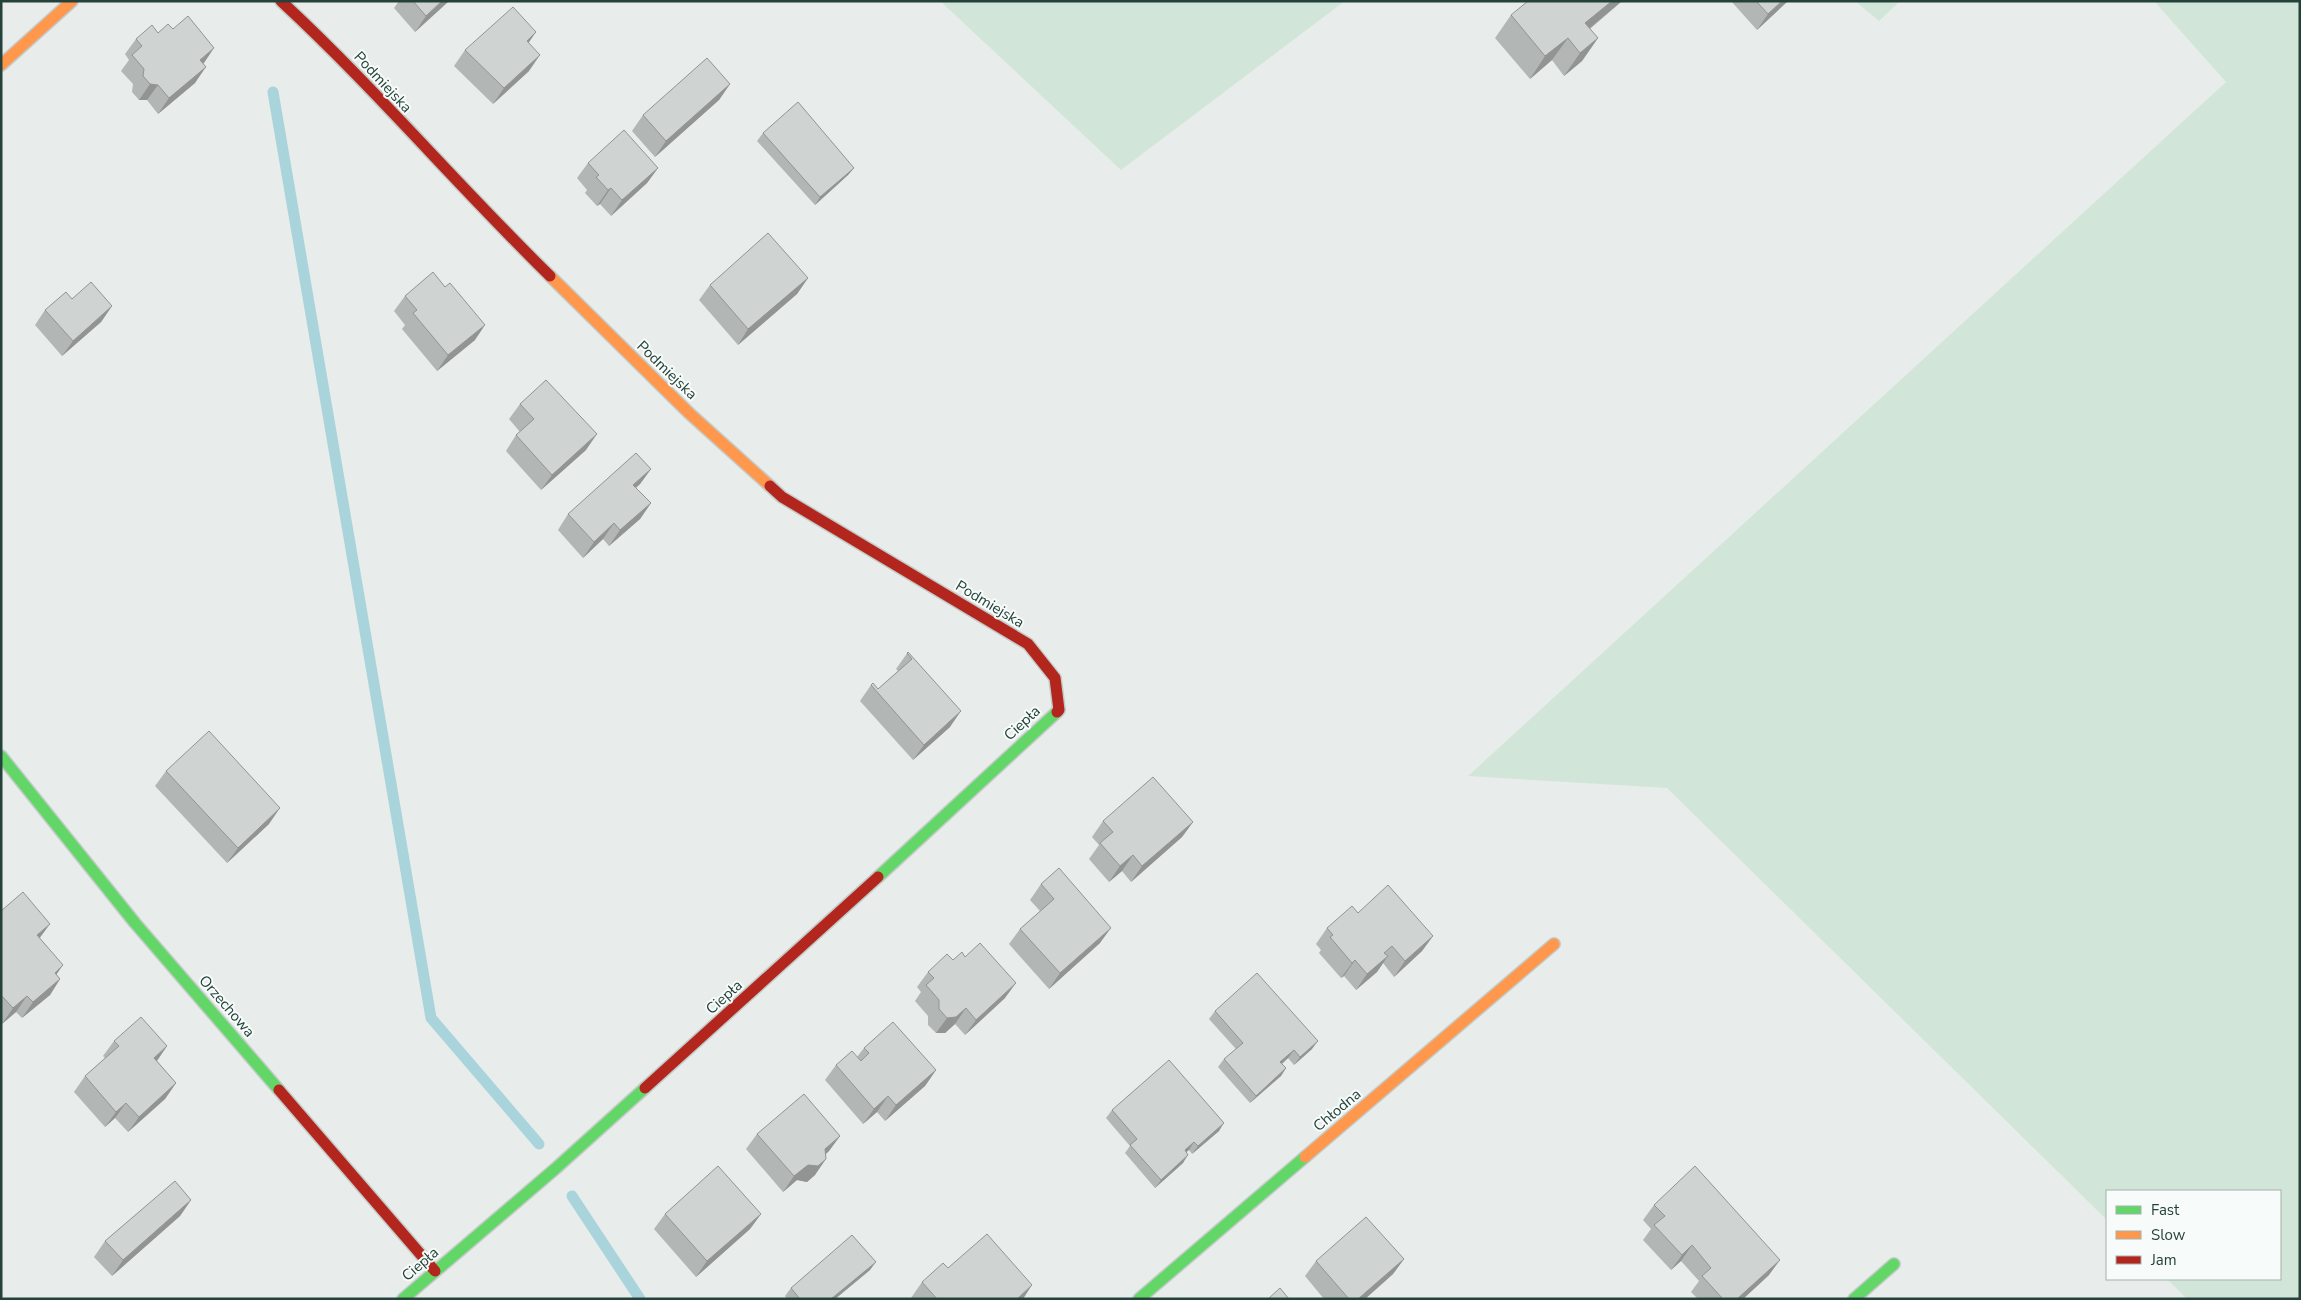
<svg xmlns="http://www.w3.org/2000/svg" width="2301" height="1300" viewBox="0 0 2301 1300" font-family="'Nunito Sans',sans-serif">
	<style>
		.green { fill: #d1e6d8 }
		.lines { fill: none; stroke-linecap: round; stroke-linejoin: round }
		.stream { stroke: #a9d4db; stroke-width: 11 }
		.fast-casing { stroke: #c3cbc8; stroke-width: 14 }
		.slow-casing { stroke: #c3cbc8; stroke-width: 14 }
		.jam-casing { stroke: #c3cbc8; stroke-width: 14 }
		.fast { stroke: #63d668; stroke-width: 11 }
		.slow { stroke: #ff974d; stroke-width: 11 }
		.jam { stroke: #b3261e; stroke-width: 11 }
		.wall { fill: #b2b6b5 }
		.shaded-wall { fill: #919493 }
		.building { fill: #cfd4d2; stroke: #919493 }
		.labels { text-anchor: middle; stroke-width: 4; stroke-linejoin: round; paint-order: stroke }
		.street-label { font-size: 15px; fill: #24423a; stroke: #f7fbf9 }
	</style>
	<rect width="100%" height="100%" fill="#e8edeb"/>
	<path class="green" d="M 940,1 L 1345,1 L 1121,170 Z
		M 1855,1 L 1900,1 L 1879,21 Z
		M 2154,1 L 2300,1 L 2300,1299 L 2187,1299 L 2167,1279 L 2280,1279 L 2280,1191 L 2107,1191 L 2107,1220 L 1667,788 L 1468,776 L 2226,82 Z"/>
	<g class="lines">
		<path class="stream" d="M 273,92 L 431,1018 L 539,1144
			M 572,1196 L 640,1299"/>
		<defs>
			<path id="fast" d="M 1,756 L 135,923 L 279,1090
				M 878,877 L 1057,712
				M 403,1299 L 555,1169 L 645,1088
				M 1139,1299 L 1305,1157
				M 1854,1299 L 1894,1264"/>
			<path id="slow" d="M 1,65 L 72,1
				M 550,276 L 689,413 L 770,486
				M 1305,1157 L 1554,944"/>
			<path id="jam" d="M 281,1 C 375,88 458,186 550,276
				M 770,486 L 782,497 L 1028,644 L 1055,678 L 1059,710 L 1057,712
				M 645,1088 L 878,877
				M 279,1090 L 435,1271"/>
		</defs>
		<use href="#fast" class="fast-casing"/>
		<use href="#slow" class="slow-casing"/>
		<use href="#jam" class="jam-casing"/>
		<use href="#fast" class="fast"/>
		<use href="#slow" class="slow"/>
		<use href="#jam" class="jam"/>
	</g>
	<path class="wall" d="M 399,1 L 449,1 L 415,32 L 394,8 Z
		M 1731,1 L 1788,1 L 1757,30 Z
		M 1621,2 L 1590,29 L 1598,38 L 1582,61 L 1564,76 L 1552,60 L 1530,79 L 1495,38 L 1511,15 Z
		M 158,33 L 203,64 L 195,83 L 158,114 L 147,100 L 139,100 L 132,92 L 133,84 L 121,71 L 129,60 L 125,54 L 136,39 Z
		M 529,43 L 529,71 L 493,104 L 454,66 L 465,50 Z
		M 730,84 L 719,100 L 655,157 L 632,131 L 643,115 Z
		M 763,133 L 854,168 L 848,175 L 815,205 L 757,141 Z
		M 588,163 L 658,168 L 647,183 L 611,216 L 600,204 L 597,206 L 585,193 L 587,190 L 577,178 Z
		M 808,278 L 797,294 L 738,345 L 699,300 L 710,285 Z
		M 405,296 L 475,340 L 437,371 L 402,329 L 405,325 L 394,311 Z
		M 72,299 L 112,306 L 101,322 L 62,356 L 35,325 L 45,310 Z
		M 520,404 L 586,450 L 541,490 L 506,451 L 516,435 L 520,432 L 509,419 Z
		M 651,469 L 640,484 L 636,488 L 651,503 L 640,519 L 609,546 L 603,539 L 583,558 L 558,530 L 568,514 Z
		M 908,652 L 950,727 L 913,760 L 860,701 L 871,685 L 878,689 L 898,671 L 896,669 Z
		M 166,771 L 269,824 L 227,863 L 155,786 Z
		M 1103,821 L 1193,822 L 1182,837 L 1131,882 L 1122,871 L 1109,882 L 1089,859 L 1099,845 L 1092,837 Z
		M 1041,884 L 1100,943 L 1049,989 L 1009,944 L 1020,929 L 1040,911 L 1030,900 Z
		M 1,911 L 40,938 L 57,975 L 60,979 L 50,995 L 22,1018 L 16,1012 L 2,1024 Z
		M 1358,913 L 1433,936 L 1422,951 L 1394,977 L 1383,963 L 1377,972 L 1356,990 L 1344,976 L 1341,978 L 1319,953 L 1321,950 L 1316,944 L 1327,928 Z
		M 953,960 L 1005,998 L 965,1035 L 955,1024 L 945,1033 L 936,1033 L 928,1025 L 928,1016 L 915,1001 L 921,992 L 917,987 L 928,972 Z
		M 1215,1011 L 1312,1049 L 1294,1065 L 1288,1058 L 1282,1064 L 1286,1068 L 1281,1076 L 1250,1103 L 1218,1067 L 1224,1059 L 1236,1049 L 1209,1019 Z
		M 114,1041 L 167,1046 L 157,1061 L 176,1083 L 165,1099 L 128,1132 L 115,1118 L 105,1127 L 74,1092 L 85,1076 L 105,1058 L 103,1056 Z
		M 864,1048 L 936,1070 L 925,1086 L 885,1121 L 877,1112 L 863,1124 L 825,1080 L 836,1065 L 857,1057 Z
		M 1112,1110 L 1219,1131 L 1192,1154 L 1189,1150 L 1186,1152 L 1183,1163 L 1155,1188 L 1125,1153 L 1130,1146 L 1106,1118 Z
		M 757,1134 L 840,1136 L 829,1151 L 825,1155 L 815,1175 L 807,1182 L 797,1180 L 783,1192 L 746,1149 Z
		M 191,1200 L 180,1216 L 112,1276 L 94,1257 L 105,1241 Z
		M 1654,1205 L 1769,1275 L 1743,1299 L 1698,1299 L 1691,1292 L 1699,1281 L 1681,1261 L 1671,1270 L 1643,1240 L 1651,1229 L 1643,1220 Z
		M 665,1214 L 761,1214 L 750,1229 L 696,1277 L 654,1229 Z
		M 1404,1259 L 1393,1274 L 1365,1299 L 1324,1299 L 1305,1276 L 1316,1261 Z
		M 948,1268 L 1023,1299 L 912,1299 L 911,1298 L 922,1282 Z
		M 870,1270 L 835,1299 L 787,1299 L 785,1296 L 791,1288 Z"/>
	<path class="shaded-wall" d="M 442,1 L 449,1 L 415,32 L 426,16 Z
		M 1612,1 L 1622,1 L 1572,43 L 1585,23 Z
		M 1782,1 L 1788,1 L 1757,30 L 1768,14 Z
		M 536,32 L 525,48 L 527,41 Z
		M 1568,38 L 1552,60 L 1530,79 L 1545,56 Z
		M 1598,38 L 1582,61 L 1564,76 L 1580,53 Z
		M 214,48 L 204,63 L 189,76 L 200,60 Z
		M 540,55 L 529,71 L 493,104 L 504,88 Z
		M 206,67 L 195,83 L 158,114 L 169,98 Z
		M 150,84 L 158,85 L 147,100 L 139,100 Z
		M 730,84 L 719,100 L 655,157 L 666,141 Z
		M 658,168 L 647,183 L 611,216 L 622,200 Z
		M 854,168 L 848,175 L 815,205 L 820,197 Z
		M 611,188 L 600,204 L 597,206 L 608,190 Z
		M 808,278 L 797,294 L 738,345 L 748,329 Z
		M 112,306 L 101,322 L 62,356 L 73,341 Z
		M 485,325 L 475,340 L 437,371 L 448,355 Z
		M 597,434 L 586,450 L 541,490 L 552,475 Z
		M 651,469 L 640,484 L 622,500 L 633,485 Z
		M 651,503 L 640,519 L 609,546 L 620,530 Z
		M 614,523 L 603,539 L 583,558 L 594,542 Z
		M 961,711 L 950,727 L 913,760 L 924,745 Z
		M 280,808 L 269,824 L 227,863 L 238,848 Z
		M 1193,822 L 1182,837 L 1131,882 L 1142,866 Z
		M 1133,855 L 1122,871 L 1109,882 L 1120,866 Z
		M 50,924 L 39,939 L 37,935 Z
		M 1111,928 L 1100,943 L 1049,989 L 1060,973 Z
		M 1433,936 L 1422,951 L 1394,977 L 1405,961 Z
		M 1388,956 L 1377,972 L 1356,990 L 1367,974 Z
		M 1355,960 L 1344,976 L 1341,978 L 1352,963 Z
		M 63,965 L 52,981 L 55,973 Z
		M 60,979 L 50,995 L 22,1018 L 33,1002 Z
		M 1016,983 L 1005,998 L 965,1035 L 976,1020 Z
		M 27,996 L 16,1012 L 2,1024 L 13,1008 Z
		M 966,1008 L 955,1024 L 945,1033 L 936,1033 L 947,1018 Z
		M 1318,1041 L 1312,1049 L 1294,1065 L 1300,1057 Z
		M 167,1046 L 156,1062 L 154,1058 Z
		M 1294,1050 L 1288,1058 L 1275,1070 L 1280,1062 Z
		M 1286,1068 L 1281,1076 L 1250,1103 L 1256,1096 Z
		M 936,1070 L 925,1086 L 885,1121 L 896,1105 Z
		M 176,1083 L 165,1099 L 128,1132 L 139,1117 Z
		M 888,1096 L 877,1112 L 863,1124 L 874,1109 Z
		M 126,1103 L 115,1118 L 105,1127 L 116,1112 Z
		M 1224,1123 L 1219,1131 L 1192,1154 L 1198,1146 Z
		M 840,1136 L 829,1151 L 814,1165 L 825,1149 Z
		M 1194,1142 L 1189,1150 L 1179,1158 L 1185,1150 Z
		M 1188,1155 L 1183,1163 L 1155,1188 L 1161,1180 Z
		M 826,1159 L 815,1175 L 807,1182 L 797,1180 L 783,1192 L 794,1176 L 808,1165 Z
		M 191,1200 L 180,1216 L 112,1276 L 123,1260 Z
		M 761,1214 L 750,1229 L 696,1277 L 707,1261 Z
		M 1692,1245 L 1681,1261 L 1671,1270 L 1682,1255 Z
		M 1404,1259 L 1393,1274 L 1365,1299 L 1358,1299 Z
		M 1780,1260 L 1769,1275 L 1743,1299 L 1737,1299 Z
		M 876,1262 L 870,1270 L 835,1299 L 831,1299 Z
		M 1032,1285 L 1023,1299 L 1017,1299 Z"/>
	<path class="building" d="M 413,1 L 442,1 L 426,16 Z
		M 1528,1 L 1612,1 L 1585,23 L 1598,38 L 1580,53 L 1568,38 L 1545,56 L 1511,15 Z
		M 1756,1 L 1782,1 L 1768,14 Z
		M 513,7 L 536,32 L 527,41 L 540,55 L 504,88 L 465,50 Z
		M 188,16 L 214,48 L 200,60 L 206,67 L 169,98 L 158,85 L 150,84 L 143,76 L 144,69 L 132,55 L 142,46 L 136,39 L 152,25 L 158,33 L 168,24 L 173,29 Z
		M 707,58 L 730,84 L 666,141 L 643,115 Z
		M 798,102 L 854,168 L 820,197 L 763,133 Z
		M 624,130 L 658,168 L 622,200 L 611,188 L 608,190 L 596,177 L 599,175 L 588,163 Z
		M 768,233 L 808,278 L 748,329 L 710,285 Z
		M 433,272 L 445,287 L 450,283 L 485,325 L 448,355 L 413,313 L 417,310 L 405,296 Z
		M 91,282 L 112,306 L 73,341 L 45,310 L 66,292 L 72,299 Z
		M 546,380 L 597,434 L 552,475 L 516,435 L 534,419 L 520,404 Z
		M 636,453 L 651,469 L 633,485 L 651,503 L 620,530 L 614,523 L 594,542 L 568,514 Z
		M 908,652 L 961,711 L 924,745 L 871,685 L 873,683 L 878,689 L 912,659 L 907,653 Z
		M 209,731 L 280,808 L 238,848 L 166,771 Z
		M 1153,777 L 1193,822 L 1142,866 L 1133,855 L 1120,866 L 1100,843 L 1113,832 L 1103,821 Z
		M 1059,868 L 1111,928 L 1060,973 L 1020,929 L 1054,899 L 1041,884 Z
		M 1388,885 L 1433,936 L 1405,961 L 1392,946 L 1384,953 L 1388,956 L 1367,974 L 1355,960 L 1352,963 L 1330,937 L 1333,935 L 1327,928 L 1352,906 L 1358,913 Z
		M 23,892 L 50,924 L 37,935 L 63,965 L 55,973 L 60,979 L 33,1002 L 27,996 L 13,1008 L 1,995 L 1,911 Z
		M 980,943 L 1016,983 L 976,1020 L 966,1008 L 956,1017 L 947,1018 L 939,1009 L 939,1000 L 926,985 L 934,978 L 928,972 L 947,954 L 953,960 L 962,952 L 965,957 Z
		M 1257,973 L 1318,1041 L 1300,1057 L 1294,1050 L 1280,1062 L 1286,1068 L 1256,1096 L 1224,1059 L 1243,1043 L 1215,1011 Z
		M 141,1017 L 167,1046 L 154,1058 L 176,1083 L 139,1117 L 126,1103 L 116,1112 L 85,1076 L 119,1046 L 114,1041 Z
		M 893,1022 L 936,1070 L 896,1105 L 888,1096 L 874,1109 L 836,1065 L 852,1051 L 861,1061 L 869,1053 L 864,1048 Z
		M 1169,1060 L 1224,1123 L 1198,1146 L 1194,1142 L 1185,1150 L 1188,1155 L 1161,1180 L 1130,1145 L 1137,1139 L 1112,1110 Z
		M 804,1094 L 840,1136 L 825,1149 L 826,1159 L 818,1166 L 808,1165 L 794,1176 L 757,1134 Z
		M 718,1166 L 761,1214 L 707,1261 L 665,1214 Z
		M 1695,1166 L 1780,1260 L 1737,1299 L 1723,1299 L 1702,1276 L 1711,1268 L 1692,1245 L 1682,1255 L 1654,1225 L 1665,1216 L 1654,1205 Z
		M 175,1181 L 191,1200 L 123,1260 L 105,1241 Z
		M 1366,1217 L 1404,1259 L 1358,1299 L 1349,1299 L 1316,1261 Z
		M 987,1234 L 1032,1285 L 1017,1299 L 937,1299 L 922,1282 L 943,1263 L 948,1268 Z
		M 852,1235 L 876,1262 L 831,1299 L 800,1299 L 791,1288 Z
		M 1280,1288 L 1289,1299 L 1268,1299 Z"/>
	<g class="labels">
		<g class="street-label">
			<text transform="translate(383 82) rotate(47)" y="5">Podmiejska</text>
			<text transform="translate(667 370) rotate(44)" y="5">Podmiejska</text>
			<text transform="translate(990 604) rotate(31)" y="5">Podmiejska</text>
			<text transform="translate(1022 723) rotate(-43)" y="5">Ciepła</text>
			<text transform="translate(724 997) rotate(-42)" y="5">Ciepła</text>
			<text transform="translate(227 1006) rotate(49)" y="5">Orzechowa</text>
			<text transform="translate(1337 1110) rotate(-40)" y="5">Chłodna</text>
			<text transform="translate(420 1264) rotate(-41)" y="5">Ciepła</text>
		</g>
	</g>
	<rect width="2301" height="1300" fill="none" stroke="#24423a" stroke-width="5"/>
	<rect x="2106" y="1190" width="175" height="90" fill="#f7fbf9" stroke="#a3b1ad"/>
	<rect x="2116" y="1206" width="25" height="8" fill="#63d668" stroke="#a3b1ad"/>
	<text x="2151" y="1215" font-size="15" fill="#24423a">Fast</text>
	<rect x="2116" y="1231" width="25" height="8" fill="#ff974d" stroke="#a3b1ad"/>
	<text x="2151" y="1240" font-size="15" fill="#24423a">Slow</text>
	<rect x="2116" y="1256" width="25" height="8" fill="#b3261e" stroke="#a3b1ad"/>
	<text x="2151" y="1265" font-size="15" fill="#24423a">Jam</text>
</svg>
